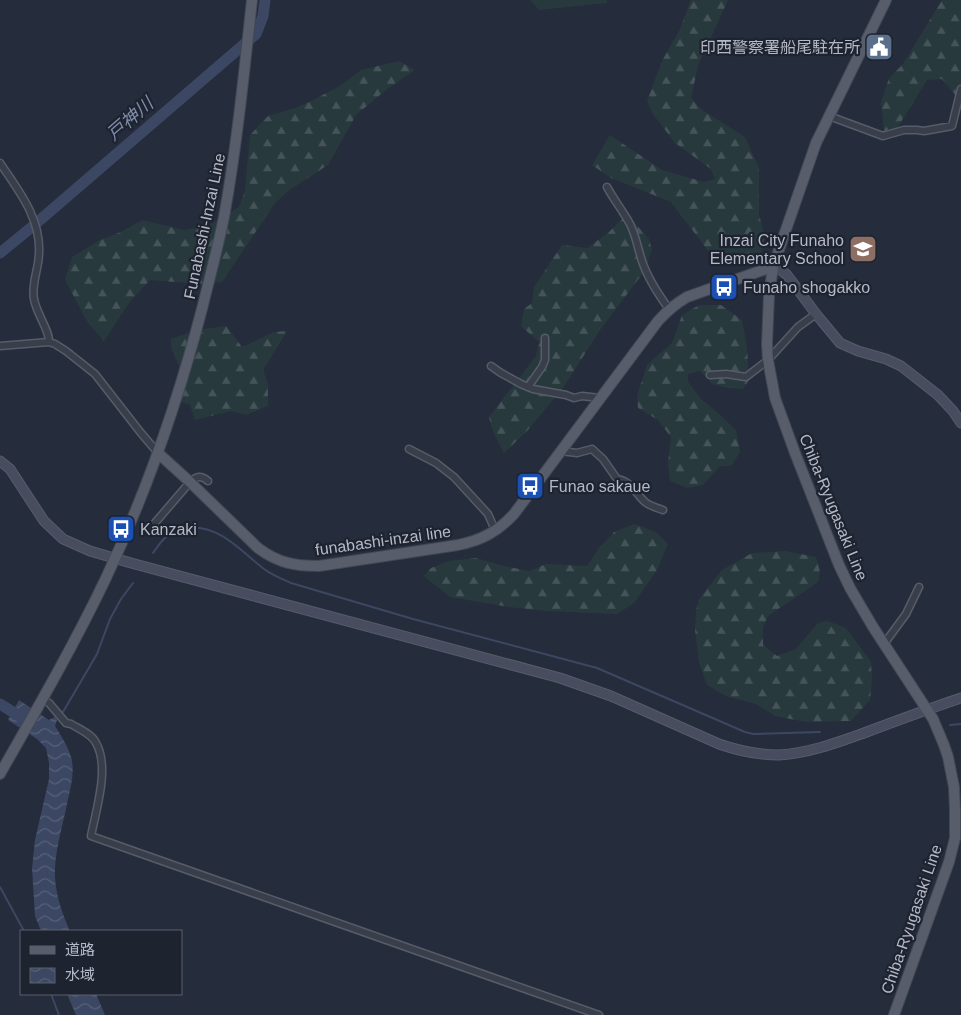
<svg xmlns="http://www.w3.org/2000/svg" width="961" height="1015" viewBox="0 0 961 1015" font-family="Helvetica,'Noto Sans JP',sans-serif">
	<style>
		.forest { fill: url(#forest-firs) }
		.park { fill: #28393d }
		.water { fill: url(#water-waves) }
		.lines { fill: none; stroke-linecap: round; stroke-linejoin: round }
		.stream { stroke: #3c4863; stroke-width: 2 }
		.river { stroke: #3c4863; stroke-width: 11 }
		.street-casing { stroke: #575c69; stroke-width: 9 }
		.secondary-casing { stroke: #575c69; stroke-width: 11 }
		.primary-casing { stroke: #424754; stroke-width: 12 }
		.street { stroke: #393e4b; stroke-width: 6 }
		.secondary { stroke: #474d5e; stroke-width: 9 }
		.primary { stroke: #575d6b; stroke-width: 10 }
		.labels { text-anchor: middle; stroke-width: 4.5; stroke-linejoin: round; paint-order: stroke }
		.poi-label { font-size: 16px; fill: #b5b9c7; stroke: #1e2330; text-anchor: start }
		.street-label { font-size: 16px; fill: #b5b9c7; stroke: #1e2330 }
		.water-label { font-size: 18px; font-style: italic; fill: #7f8dac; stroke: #1e2330 }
	</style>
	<defs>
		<pattern id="forest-firs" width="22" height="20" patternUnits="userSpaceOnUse" patternTransform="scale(1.25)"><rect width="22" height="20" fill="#28393d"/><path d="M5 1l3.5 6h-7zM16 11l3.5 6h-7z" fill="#455458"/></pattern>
		<pattern id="water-waves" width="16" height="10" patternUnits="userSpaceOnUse" patternTransform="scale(1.25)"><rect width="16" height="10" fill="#3c4863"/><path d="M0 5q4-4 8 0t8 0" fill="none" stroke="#566078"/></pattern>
	</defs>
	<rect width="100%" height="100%" fill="#252c3b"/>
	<path class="forest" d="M 691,0 L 728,0 L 698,66 L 691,98 L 702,110 L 745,137 L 759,168 L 759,215 L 765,236 L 760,255 L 745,259 L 709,252 L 671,202 L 611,178 L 592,165 L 610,135 L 662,170 L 704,182 L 715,179 L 711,169 L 675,143 L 653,114 L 647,101 L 662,61 L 680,29 Z
		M 942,0 L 961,0 L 961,102 L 942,79 L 927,80 L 896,130 L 884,131 L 881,103 L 889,78 L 903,64 Z
		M 399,61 L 415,70 L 386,90 L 356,115 L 328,165 L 288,191 L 275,203 L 222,282 L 201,284 L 150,280 L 129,303 L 104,341 L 88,323 L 65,280 L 72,257 L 100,240 L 121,232 L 142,220 L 184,230 L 208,226 L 239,207 L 245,190 L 250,135 L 268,116 L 295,108 L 309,102 L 340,86 L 361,70 Z
		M 627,214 L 649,239 L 652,250 L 643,273 L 600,330 L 563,388 L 528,430 L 504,453 L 492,429 L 489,417 L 536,356 L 539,342 L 521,326 L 524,309 L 532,303 L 534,287 L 562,245 L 587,248 L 608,233 Z
		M 699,305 L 721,305 L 742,320 L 747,348 L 749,380 L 743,389 L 728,388 L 712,384 L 700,371 L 688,374 L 688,382 L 701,399 L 718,413 L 736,430 L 740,452 L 731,466 L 720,466 L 703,485 L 688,488 L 670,481 L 668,463 L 671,437 L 658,420 L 638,408 L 637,396 L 647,365 L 672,343 L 682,315 Z
		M 226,326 L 242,347 L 274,332 L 287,331 L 263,370 L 268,384 L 268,406 L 246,415 L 231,411 L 195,420 L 190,405 L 171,398 L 180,368 L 171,348 L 171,339 L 197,330 Z
		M 634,524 L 656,532 L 668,544 L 657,570 L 634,603 L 617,614 L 546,611 L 509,607 L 450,597 L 424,576 L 431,568 L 449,561 L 476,558 L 504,566 L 529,571 L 546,564 L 587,566 L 599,548 L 614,532 Z
		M 785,551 L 816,557 L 820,572 L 818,582 L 768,616 L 763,627 L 763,645 L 777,656 L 796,649 L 818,623 L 827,621 L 846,628 L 871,662 L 872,680 L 870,700 L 851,721 L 806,722 L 775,716 L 756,704 L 726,696 L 707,685 L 699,662 L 695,630 L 696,611 L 699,599 L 722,570 L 752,553 Z"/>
	<path class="park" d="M 530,0 L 607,0 L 607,3 L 539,10 Z"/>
	<path class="water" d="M 19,700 L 49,720 L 55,717 L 57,720 L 55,726 C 61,736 68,746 71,757 C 75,771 71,786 68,799 C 64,821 56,846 55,868 C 54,890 61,911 70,931 L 41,931 L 35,916 L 32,868 L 35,840 L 49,779 L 49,763 L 46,748 L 37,739 L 8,720 Z
		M 67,994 L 96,994 L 105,1015 L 76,1015 Z"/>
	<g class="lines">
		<path class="stream" d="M 153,553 C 163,538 170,530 189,528 C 219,524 242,552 264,569 C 272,575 282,579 291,583 L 413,619 L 597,668 L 745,732 L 753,734 L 820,732
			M 63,712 L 97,654 L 110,619 L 121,599 L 133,583
			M 950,725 L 961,724
			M 0,887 L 24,931
			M 51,994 L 59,1015"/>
		<path class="river" d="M 0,253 L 33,226 L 256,34 L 263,16 L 265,0
			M 0,704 L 24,719"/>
		<defs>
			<path id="street" d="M 829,116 L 883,136 L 904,130 L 917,130 L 924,131 L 952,126 L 961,89
				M 0,163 C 18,190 41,218 39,253 C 39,268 31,284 34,299 C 36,313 50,331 49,342
				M 607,187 C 614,200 623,211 630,224 C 636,236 638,249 642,261 C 648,279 658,294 669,309
				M 0,346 L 49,342 L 55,344 L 66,351 L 95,374 L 141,433 L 158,453
				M 491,366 L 501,373 L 521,384 L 533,389 L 566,395 L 574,398 L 582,396 L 600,398
				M 710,375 L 726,374 L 746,377 L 768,360 L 798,327 L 816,314
				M 528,387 L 542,367 L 545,360 L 545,338
				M 409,449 L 436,463 L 454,477 L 488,514 L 495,530
				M 561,451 L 577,453 L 592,449 L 603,459 L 617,479 C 631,481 635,493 645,502 C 650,506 657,508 663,510
				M 154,524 L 190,482 C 197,476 201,475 208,481
				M 884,644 L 906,614 L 919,587
				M 43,699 L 49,703 L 66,723 L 71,724 C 79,729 92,734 96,743 C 110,767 96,810 91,836 L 599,1015"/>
			<path id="secondary" d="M 773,267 L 781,270 L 787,275 L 816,314 L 840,343 L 858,351 L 886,359 L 901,366 L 938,395 L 953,411 L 961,423
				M 0,461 L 10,469 L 44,521 L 63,539 L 90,551 L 131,563 L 560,678 L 611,696 L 719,744 C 739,751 758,755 779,755 C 809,753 836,743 864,733 C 896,721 928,709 961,698"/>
			<path id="primary" d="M 886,0 L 816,143 L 773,267 L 769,295 L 767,344 L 768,360 L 775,398 L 795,453 L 839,565 L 850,588 L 873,627 L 933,719 L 944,745 L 948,757 L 954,787 L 955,811 L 955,838 L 949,862 L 894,1015
				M 158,453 L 190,482 L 258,548 C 278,563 295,566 319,566 L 458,545 C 482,540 497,532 514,514 L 658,321 C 667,311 675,304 687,297 L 763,270 L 773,267
				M 0,774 C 37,709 74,645 106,578 C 147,491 179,398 203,305 C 210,276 218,247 224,217 C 237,145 244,73 252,0"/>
		</defs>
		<use href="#street" class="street-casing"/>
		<use href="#secondary" class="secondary-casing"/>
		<use href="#primary" class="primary-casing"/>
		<use href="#street" class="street"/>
		<use href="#secondary" class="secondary"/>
		<use href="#primary" class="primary"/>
	</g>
	<defs>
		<symbol id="civic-square" viewBox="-11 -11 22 22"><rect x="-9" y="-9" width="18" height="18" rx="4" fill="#5c6f8a" stroke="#1e2330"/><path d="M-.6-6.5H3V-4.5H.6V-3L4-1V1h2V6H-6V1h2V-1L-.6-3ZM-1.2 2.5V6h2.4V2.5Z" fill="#fff"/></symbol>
		<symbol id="school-square" viewBox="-11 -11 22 22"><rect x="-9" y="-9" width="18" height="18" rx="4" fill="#8d6e63" stroke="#1e2330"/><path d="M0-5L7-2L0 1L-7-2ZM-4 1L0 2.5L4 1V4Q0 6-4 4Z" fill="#fff"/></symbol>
		<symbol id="bus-square" viewBox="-11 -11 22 22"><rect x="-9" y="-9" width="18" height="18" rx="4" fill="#1a4fb4" stroke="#1e2330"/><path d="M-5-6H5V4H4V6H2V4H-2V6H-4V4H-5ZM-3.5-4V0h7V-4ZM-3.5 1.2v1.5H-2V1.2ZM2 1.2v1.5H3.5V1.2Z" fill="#fff"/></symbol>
	</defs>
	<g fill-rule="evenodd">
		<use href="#civic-square" x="863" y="31" width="32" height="32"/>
		<use href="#school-square" x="847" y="233" width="32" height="32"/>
		<use href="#bus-square" x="708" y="271" width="32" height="32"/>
		<use href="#bus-square" x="514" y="470" width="32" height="32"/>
		<use href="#bus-square" x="105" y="513" width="32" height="32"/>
	</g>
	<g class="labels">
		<g class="poi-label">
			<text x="860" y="53" text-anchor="end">印西警察署船尾駐在所</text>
			<text x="844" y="246" text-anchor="end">Inzai City Funaho<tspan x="844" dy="18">Elementary School</tspan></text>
			<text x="743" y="293">Funaho shogakko</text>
			<text x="549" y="492">Funao sakaue</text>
			<text x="140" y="535">Kanzaki</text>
		</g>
		<g class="street-label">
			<text transform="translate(204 226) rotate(-78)" y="6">Funabashi-Inzai Line</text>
			<text transform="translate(834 507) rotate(68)" y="6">Chiba-Ryugasaki Line</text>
			<text transform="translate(383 540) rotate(-8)" y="6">funabashi-inzai line</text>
			<text transform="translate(911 919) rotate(-71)" y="6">Chiba-Ryugasaki Line</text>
		</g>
		<g class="water-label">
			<text transform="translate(130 119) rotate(-41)" y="6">戸神川</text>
		</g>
	</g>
	<rect x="20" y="930" width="162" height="65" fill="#1e2330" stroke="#5a5f6c"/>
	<rect x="30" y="946" width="25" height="8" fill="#575d6b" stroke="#5a5f6c"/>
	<text x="65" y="955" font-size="15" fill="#b5b9c7">道路</text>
	<rect x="30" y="968" width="25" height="15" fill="url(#water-waves)" stroke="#5a5f6c"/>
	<text x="65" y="980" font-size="15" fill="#b5b9c7">水域</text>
</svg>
